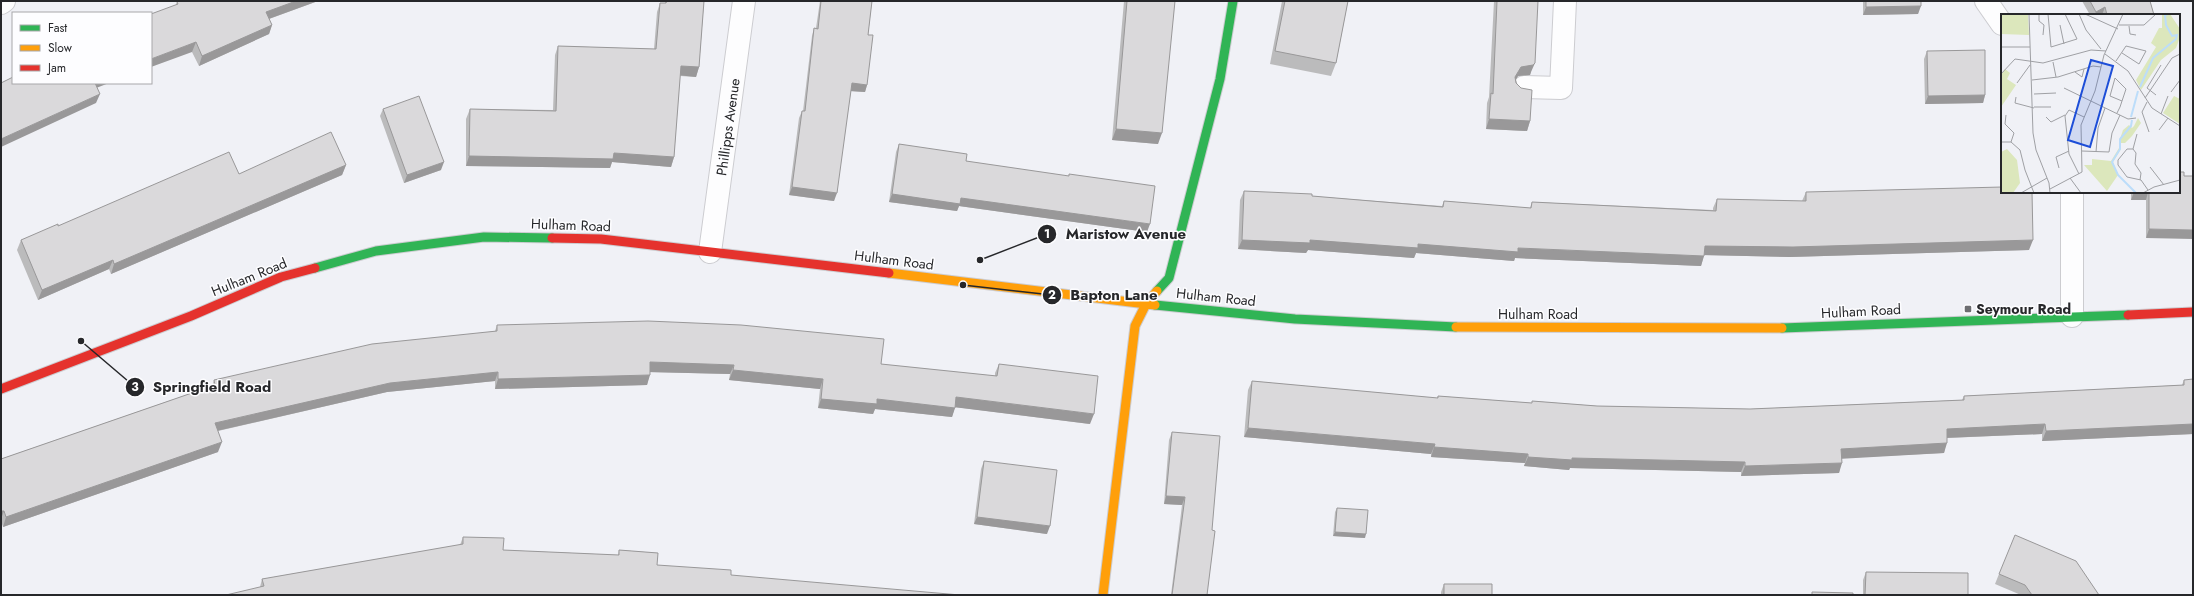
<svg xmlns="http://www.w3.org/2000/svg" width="2194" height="596" viewBox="0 0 2194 596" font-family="Jost,sans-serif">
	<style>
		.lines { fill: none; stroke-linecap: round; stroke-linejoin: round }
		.street-casing { stroke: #ccccd0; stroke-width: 24 }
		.fast-casing { stroke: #ccccd0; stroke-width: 11 }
		.slow-casing { stroke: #ccccd0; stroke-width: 11 }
		.jam-casing { stroke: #ccccd0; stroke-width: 11 }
		.street { stroke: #fdfdfe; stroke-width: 22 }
		.fast { stroke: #30b455; stroke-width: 9 }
		.slow { stroke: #ff9f0a; stroke-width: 9 }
		.jam { stroke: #e5322d; stroke-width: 9 }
		.wall { fill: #bbbbbc }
		.shaded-wall { fill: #999899 }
		.building { fill: #dad9db; stroke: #999899 }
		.poi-dot { fill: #6d6e71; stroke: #fdfdff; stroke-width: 1.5 }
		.labels { text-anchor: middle; stroke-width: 3; stroke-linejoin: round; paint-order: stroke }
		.street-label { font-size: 14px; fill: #26272a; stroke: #fdfdff }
		.poi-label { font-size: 14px; font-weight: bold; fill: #26272a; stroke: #fdfdff; text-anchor: start }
		.inset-river { fill: none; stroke: #bcddfa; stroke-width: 2 }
		.inset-road { fill: none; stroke: #9fa0a4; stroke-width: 1 }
		.view { fill: #1d4ed8; fill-opacity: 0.15; stroke: #1d4ed8; stroke-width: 2 }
		.inset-edge { fill: none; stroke: #26272a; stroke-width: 2 }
		.leader { fill: none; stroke: #26272a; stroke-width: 1.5 }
		.callout-dot { fill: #26272a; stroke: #fdfdff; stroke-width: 1.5 }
		.mark-label { font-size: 12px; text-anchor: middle; font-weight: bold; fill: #fff }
		.callout-label { font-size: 15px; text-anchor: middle; font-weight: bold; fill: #26272a; stroke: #fdfdff; stroke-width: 3; stroke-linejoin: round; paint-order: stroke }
	</style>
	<rect width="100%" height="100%" fill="#f0f1f6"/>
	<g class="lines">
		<defs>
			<path id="street" d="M 1986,1 L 2002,24
				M 1,3 L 4,1
				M 1524,87 L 1561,88 L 1565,1
				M 710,252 L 744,1
				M 2072,316 L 2072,192"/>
			<path id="fast" d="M 315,268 L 376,251 L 484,237 L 552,238
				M 1157,291 L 1169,278 L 1220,79 L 1233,1
				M 1155,305 L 1295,319 L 1456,327
				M 1782,328 L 2128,315"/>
			<path id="slow" d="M 889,273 L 1155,305
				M 1456,327 L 1782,328
				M 1103,595 L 1135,326 L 1146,304 L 1157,291"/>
			<path id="jam" d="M 552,238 L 601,239 L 889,273
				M 2128,315 L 2193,312
				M 1,389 L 191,316 L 281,277 L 315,268"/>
		</defs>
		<use href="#street" class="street-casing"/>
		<use href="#fast" class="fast-casing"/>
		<use href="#slow" class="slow-casing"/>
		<use href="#jam" class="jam-casing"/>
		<use href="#street" class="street"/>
		<use href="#fast" class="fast"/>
		<use href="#slow" class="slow"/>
		<use href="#jam" class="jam"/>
	</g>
	<path class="wall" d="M 179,1 L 318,1 L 269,19 L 272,25 L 269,34 L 199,66 L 192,52 L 176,4 L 177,2 Z
		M 665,1 L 704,1 L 699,67 L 696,77 L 680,76 L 674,157 L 671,167 L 612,162 L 610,168 L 466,166 L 466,119 L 470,109 L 553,110 L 555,55 L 558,46 L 654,49 L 657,12 L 660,3 L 665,3 Z
		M 820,1 L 872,1 L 868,35 L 867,85 L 865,92 L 851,91 L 834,201 L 789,195 L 799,118 L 802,111 L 803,111 L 812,36 L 814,28 L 816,28 Z
		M 1124,1 L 1175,1 L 1158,144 L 1112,140 Z
		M 1282,1 L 1348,1 L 1336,63 L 1331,76 L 1270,64 Z
		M 1494,1 L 1538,1 L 1531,72 L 1530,75 L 1518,76 L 1516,80 L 1530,121 L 1527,131 L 1486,129 L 1487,103 L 1489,97 Z
		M 1863,1 L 1921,1 L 1918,14 L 1863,15 Z
		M 2082,1 L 2150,1 L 2154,15 L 2090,15 Z
		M 1927,51 L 1985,95 L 1983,103 L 1925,104 L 1924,59 Z
		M 383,109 L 441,170 L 404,183 L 380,116 Z
		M 899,144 L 966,161 L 1147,232 L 959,206 L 957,211 L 889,202 L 896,152 Z
		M 346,165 L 342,175 L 111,274 L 109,269 L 38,300 L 17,250 L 21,240 L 58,226 L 239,174 Z
		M 1244,191 L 1442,206 L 1444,201 L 1530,208 L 1532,202 L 1713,210 L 1713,208 L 1717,199 L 1802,201 L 1806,192 L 2029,250 L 1790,257 L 1704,255 L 1701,266 L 1515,258 L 1514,261 L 1416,253 L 1414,258 L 1308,250 L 1306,253 L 1238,249 L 1240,200 Z
		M 2131,192 L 2179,192 L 2146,238 L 2146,200 L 2131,200 Z
		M 497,325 L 995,376 L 995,373 L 999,364 L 1090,424 L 955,407 L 952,417 L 875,409 L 873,414 L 818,408 L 820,389 L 729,380 L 730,374 L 650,372 L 647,385 L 495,389 L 495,381 L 387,392 L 218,431 L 218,452 L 3,527 L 1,521 L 1,459 L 212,386 L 214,380 L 495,331 Z
		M 2184,380 L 2193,434 L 2042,441 L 2042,434 L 1947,438 L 1944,453 L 1842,458 L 1839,473 L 1741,476 L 1741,472 L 1570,468 L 1569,470 L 1524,466 L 1525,463 L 1431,457 L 1431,454 L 1244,437 L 1248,390 L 1252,381 L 1437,398 L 1438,396 L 1532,403 L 1532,401 L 1597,406 L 1750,409 L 1962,400 L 1964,396 L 2182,385 Z
		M 1172,432 L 1207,595 L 1171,595 L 1182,505 L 1164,504 L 1169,440 Z
		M 984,461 L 1047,534 L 974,524 L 981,469 Z
		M 1337,508 L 1365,538 L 1333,536 L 1335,512 Z
		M 463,537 L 503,550 L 618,555 L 619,550 L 658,553 L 260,587 L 262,579 L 460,545 Z
		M 1866,572 L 1968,595 L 1863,595 L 1863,580 Z
		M 1999,574 L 2099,595 L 2021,595 L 1995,584 Z
		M 1444,584 L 1492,595 L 1441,595 L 1441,592 Z"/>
	<path class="shaded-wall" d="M 296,1 L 318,1 L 263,21 L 266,12 Z
		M 1921,6 L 1918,14 L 1863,15 L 1866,7 Z
		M 2105,7 L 2102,15 L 2094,15 L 2096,12 Z
		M 272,25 L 269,34 L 199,66 L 202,56 Z
		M 196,42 L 192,52 L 151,67 L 151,59 Z
		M 1535,63 L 1531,72 L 1530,75 L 1518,76 L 1512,86 L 1515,77 L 1521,67 Z
		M 681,66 L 699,67 L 696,77 L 677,75 Z
		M 93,83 L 109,83 L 91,90 Z
		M 852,83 L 867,85 L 865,92 L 849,91 Z
		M 100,94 L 96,103 L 1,147 L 1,139 Z
		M 1985,95 L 1983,103 L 1925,104 L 1928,96 Z
		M 1489,119 L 1530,121 L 1527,131 L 1486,129 Z
		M 1116,129 L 1162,133 L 1158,144 L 1112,140 Z
		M 614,153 L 674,157 L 671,167 L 612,162 L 610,168 L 466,166 L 469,156 Z
		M 444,162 L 441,170 L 404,183 L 407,175 Z
		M 346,165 L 342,175 L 111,274 L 114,264 Z
		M 792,187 L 837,193 L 834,201 L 789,195 Z
		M 2134,192 L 2148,192 L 2146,200 L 2131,200 Z
		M 892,194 L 961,198 L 1150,224 L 1147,232 L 959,206 L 957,211 L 889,202 Z
		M 2149,229 L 2193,230 L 2193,239 L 2146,238 Z
		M 1242,240 L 1310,240 L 1418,244 L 1704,256 L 1701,266 L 1515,258 L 1514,261 L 1416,253 L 1414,258 L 1308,250 L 1306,253 L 1238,249 Z
		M 2033,240 L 2029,250 L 1790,257 L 1701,255 L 1705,246 Z
		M 113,260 L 109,269 L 38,300 L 42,290 Z
		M 650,362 L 734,365 L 730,374 L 646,372 Z
		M 733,370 L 823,379 L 820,389 L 729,380 Z
		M 498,372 L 495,381 L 387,392 L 212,432 L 215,423 L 390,383 Z
		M 650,375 L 647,385 L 495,389 L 498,379 Z
		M 956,397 L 1094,414 L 1090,424 L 953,407 Z
		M 821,399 L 877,399 L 955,408 L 952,417 L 875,409 L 873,414 L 818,408 Z
		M 2045,424 L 2042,434 L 1943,438 L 1947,429 Z
		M 2193,424 L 2193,434 L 2042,441 L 2046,431 Z
		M 1248,428 L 1435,444 L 1431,454 L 1244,437 Z
		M 222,442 L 218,452 L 3,527 L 6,517 Z
		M 1947,443 L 1944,453 L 1838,459 L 1841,449 Z
		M 1434,447 L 1528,454 L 1525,463 L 1431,457 Z
		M 1528,457 L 1572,458 L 1745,462 L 1741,472 L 1570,468 L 1569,470 L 1524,466 Z
		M 1842,463 L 1839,473 L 1741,476 L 1745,466 Z
		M 1166,496 L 1185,497 L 1182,505 L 1164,504 Z
		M 1,511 L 4,511 L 1,519 Z
		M 977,517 L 1050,526 L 1047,534 L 974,524 Z
		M 1335,532 L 1366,534 L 1365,538 L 1333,536 Z"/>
	<path class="building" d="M 179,1 L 296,1 L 266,12 L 272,25 L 202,56 L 196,42 L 151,59 L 151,14 L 178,4 L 177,2 Z
		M 667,1 L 704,1 L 699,67 L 681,66 L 674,157 L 614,153 L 613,159 L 469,156 L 470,109 L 556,111 L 558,46 L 656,49 L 660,3 L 666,3 Z
		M 821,1 L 872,1 L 868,35 L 873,35 L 867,85 L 852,83 L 837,193 L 792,187 L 802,111 L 805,111 L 814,28 L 818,29 Z
		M 1127,1 L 1175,1 L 1162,133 L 1116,129 Z
		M 1285,1 L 1348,1 L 1336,63 L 1275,51 Z
		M 1497,1 L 1538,1 L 1535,63 L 1533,65 L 1521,67 L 1515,77 L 1516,83 L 1521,88 L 1532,90 L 1530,121 L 1489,119 L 1491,93 L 1493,94 Z
		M 1866,1 L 1921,1 L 1921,6 L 1866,7 Z
		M 2090,1 L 2150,1 L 2154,15 L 2107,15 L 2105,7 L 2096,12 Z
		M 1985,50 L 1985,95 L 1928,96 L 1927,51 Z
		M 13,77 L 13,83 L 95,83 L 100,94 L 1,139 L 1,83 Z
		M 419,96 L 444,162 L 407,175 L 383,109 Z
		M 331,132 L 346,165 L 114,264 L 113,260 L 42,290 L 21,240 L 58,224 L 58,226 L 229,152 L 239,174 Z
		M 899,144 L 967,154 L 966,161 L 1069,176 L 1069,174 L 1155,186 L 1150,224 L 961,198 L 960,204 L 892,194 Z
		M 2179,172 L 2184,172 L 2184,176 L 2193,176 L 2193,230 L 2149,229 L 2149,192 L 2179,192 Z
		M 2002,187 L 2002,192 L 2032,192 L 2033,240 L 1793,247 L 1705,246 L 1704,256 L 1518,248 L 1518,252 L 1418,244 L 1418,248 L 1310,240 L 1310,243 L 1242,240 L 1244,191 L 1312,194 L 1312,196 L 1443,207 L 1444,201 L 1531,208 L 1532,202 L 1716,211 L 1717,199 L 1806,201 L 1806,192 Z
		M 648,321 L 741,325 L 884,339 L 881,364 L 997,376 L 999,364 L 1098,376 L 1094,414 L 956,397 L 955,408 L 877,399 L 877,404 L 821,399 L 823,379 L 733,370 L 734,365 L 650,362 L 650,375 L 498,379 L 498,372 L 390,383 L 215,423 L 222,442 L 6,517 L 4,511 L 1,511 L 1,459 L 215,385 L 214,380 L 372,344 L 497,331 L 497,325 Z
		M 2193,379 L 2193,424 L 2046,431 L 2045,424 L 1947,429 L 1947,443 L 1841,449 L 1842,463 L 1745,466 L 1745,462 L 1572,458 L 1572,460 L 1528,457 L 1528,454 L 1434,447 L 1435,444 L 1248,428 L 1252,381 L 1438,398 L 1438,396 L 1532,403 L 1532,401 L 1597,406 L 1750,409 L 1964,400 L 1964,396 L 2184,385 L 2184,380 Z
		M 1172,432 L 1220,436 L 1212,530 L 1215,531 L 1207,595 L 1172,595 L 1185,497 L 1166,496 Z
		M 984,461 L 1057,470 L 1050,526 L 977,517 Z
		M 1337,508 L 1368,510 L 1366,534 L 1335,532 Z
		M 2015,535 L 2076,561 L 2099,595 L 2032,595 L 2025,585 L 1999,574 Z
		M 463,537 L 504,538 L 503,550 L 619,555 L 619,550 L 658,553 L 657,565 L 731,570 L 731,575 L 960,595 L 226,595 L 264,586 L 262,579 L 463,544 Z
		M 1866,572 L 1968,573 L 1968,595 L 1865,595 Z
		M 1444,584 L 1492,584 L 1492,595 L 1444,595 Z
		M 1812,592 L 1853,593 L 1853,595 L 1812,595 Z"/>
	<rect class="poi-dot" x="1964" y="305" width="8" height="8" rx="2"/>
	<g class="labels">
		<g class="street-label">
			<text transform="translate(728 127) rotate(-82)" y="5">Phillipps Avenue</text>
			<text transform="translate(571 225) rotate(2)" y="5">Hulham Road</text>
			<text transform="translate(894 260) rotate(7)" y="5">Hulham Road</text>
			<text transform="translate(249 277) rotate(-22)" y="5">Hulham Road</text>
			<text transform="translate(1216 297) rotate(6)" y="5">Hulham Road</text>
			<text transform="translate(1861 311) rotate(-3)" y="5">Hulham Road</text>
			<text x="1538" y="319">Hulham Road</text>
		</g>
		<g class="poi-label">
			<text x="1976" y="314">Seymour Road</text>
		</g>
	</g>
	<g transform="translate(2001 14)">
		<rect width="179" height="179" fill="#f0f1f6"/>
		<path d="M 0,0 L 27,0 L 28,21 L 0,20 ZM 161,0 L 169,0 L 179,15 L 178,26 L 175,34 L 160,46 L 140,76 L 135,66 L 155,33 L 150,29 L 158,14 L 161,14 ZM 4,55 L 9,59 L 6,65 L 15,71 L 0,93 L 0,61 ZM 173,82 L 179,85 L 179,110 L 162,99 ZM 137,104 L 140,109 L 131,122 L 124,129 L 119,129 L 120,135 L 112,148 L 117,161 L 106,177 L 83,151 L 91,151 L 91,145 L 110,147 L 118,134 L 118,128 L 122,116 L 128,111 L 131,114 L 133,112 ZM 6,135 L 16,146 L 19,169 L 12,179 L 0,179 L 0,138 Z" fill="#dce7bc"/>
		<path class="inset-river" d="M 139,73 L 152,44 L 175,25 L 176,21 L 171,22 L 165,11 L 164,1 L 167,0M 130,103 L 137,77M 131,106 L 130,112 L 119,125 L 119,135 L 111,148 L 117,161 L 135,179"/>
		<path class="inset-road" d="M 28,0 L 32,119 L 35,136 L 48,169 L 49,179M 38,0 L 38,7 L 43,11 L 42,21M 47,0 L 50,33 L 76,25 L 64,0M 78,0 L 85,16 L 100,35M 84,0 L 117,15M 59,11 L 63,30M 118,11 L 143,11 L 155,0M 128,12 L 129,20 L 135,21M 0,33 L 29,33M 104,40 L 127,57 L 151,94 L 179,112M 115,47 L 125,32 L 145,37 L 138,50 L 121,39M 52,48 L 55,63M 74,58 L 81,63 L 83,55M 0,60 L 14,45 L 42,49 L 90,36 L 105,37M 31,66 L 57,63 L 92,52 L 100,53M 16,69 L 29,51M 63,74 L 127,105 L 135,104M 170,78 L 179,66M 33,80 L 55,79M 155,81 L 146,74 L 160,51M 15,83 L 14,89 L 33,94M 144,84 L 171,44 L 179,40M 146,88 L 141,98 L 148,118M 33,93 L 50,93M 116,99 L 119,93 L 125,75 L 114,64 L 109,82 L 121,87M 160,100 L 167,82M 5,101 L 4,110 L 13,119 L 10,128M 45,103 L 50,108 L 64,101M 158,116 L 167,104M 0,128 L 10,128 L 19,136 L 24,156 L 33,179M 132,135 L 136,120M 81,137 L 108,138 L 111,119 L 119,101M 95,138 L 97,114 L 104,94M 149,153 L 163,171M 58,154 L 55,143 L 68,137M 78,160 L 68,140 L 64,102 L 68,96 L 83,103M 69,164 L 80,179M 139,166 L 140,159 L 134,150 L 135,139 L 132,135 L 126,135 L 117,146 L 117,151 L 126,163 L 140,166 L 147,176M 49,175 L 81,158 L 80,111 L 94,77 L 103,41 L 122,0M 20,179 L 46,164M 142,179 L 153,173 L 179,166"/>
		<path class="view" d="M 90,46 L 112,52 L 89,133 L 67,126 Z"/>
		<rect width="179" height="179" class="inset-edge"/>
	</g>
	<path class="leader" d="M980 260L1047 234M963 285L1052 295M81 341L135 387"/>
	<g class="callout-dot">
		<circle cx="980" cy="260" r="4"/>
		<circle cx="963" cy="285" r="4"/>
		<circle cx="81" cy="341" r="4"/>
		<circle cx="1047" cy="234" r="10"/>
		<circle cx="1052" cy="295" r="10"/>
		<circle cx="135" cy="387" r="10"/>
	</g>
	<g class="mark-label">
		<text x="1047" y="238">1</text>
		<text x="1052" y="299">2</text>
		<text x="135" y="391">3</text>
	</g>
	<g class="callout-label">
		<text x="1126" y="239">Maristow Avenue</text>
		<text x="1114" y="300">Bapton Lane</text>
		<text x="212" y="392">Springfield Road</text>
	</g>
	<rect width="2194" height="596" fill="none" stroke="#26272a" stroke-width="4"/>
	<rect x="12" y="12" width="140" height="72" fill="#fdfdff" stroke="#a7a7aa"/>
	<rect x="20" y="25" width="20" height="6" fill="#30b455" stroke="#a7a7aa"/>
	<text x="48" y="32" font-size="12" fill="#26272a">Fast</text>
	<rect x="20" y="45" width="20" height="6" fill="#ff9f0a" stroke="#a7a7aa"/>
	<text x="48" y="52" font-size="12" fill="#26272a">Slow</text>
	<rect x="20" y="65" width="20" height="6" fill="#e5322d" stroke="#a7a7aa"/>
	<text x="48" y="72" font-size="12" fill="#26272a">Jam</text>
</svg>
